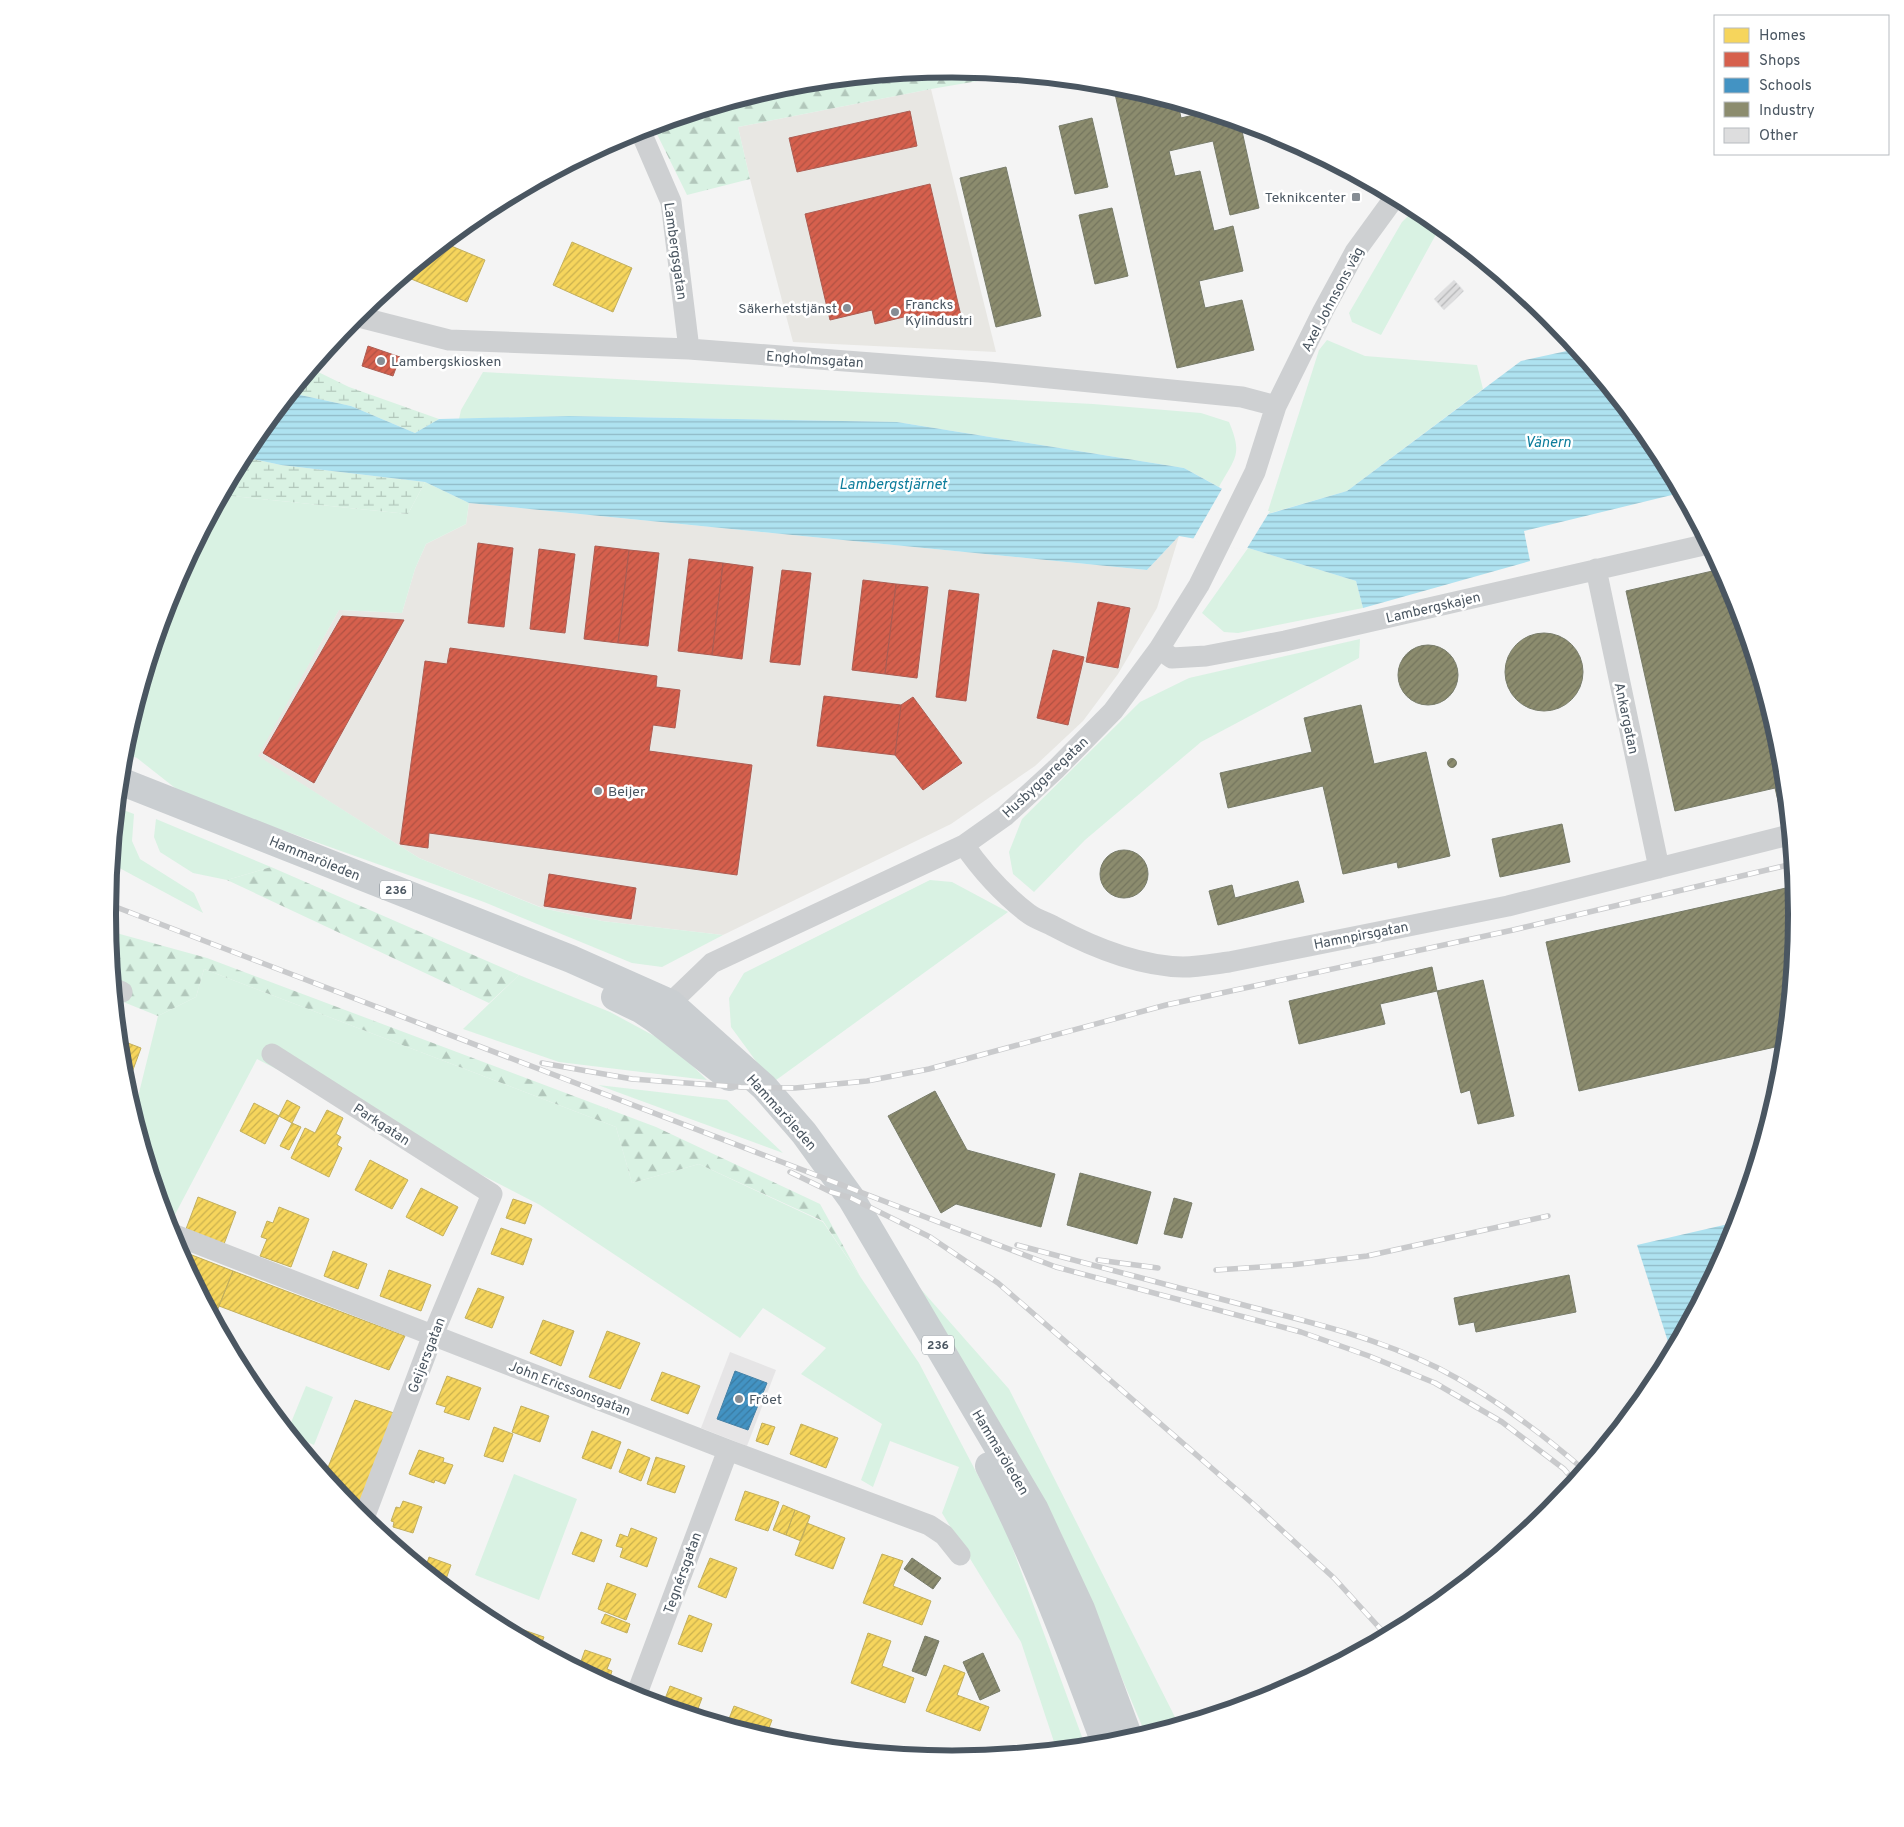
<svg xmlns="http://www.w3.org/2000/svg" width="1904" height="1827" viewBox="0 0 1904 1827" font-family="Overpass,sans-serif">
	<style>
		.commercial { fill: #e8e7e3 }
		.education { fill: #e6e5e6 }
		.green { fill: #d9f2e3 }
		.forest { fill: url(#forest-firs) }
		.wetland { fill: url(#wetland-marsh) }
		.water { fill: url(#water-rules) }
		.pier { fill: #f4f4f4 }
		.homes { fill: url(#homes-hatch); stroke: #c2af5e }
		.shops { fill: url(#shops-hatch); stroke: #ac5d53 }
		.schools { fill: url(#schools-hatch); stroke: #4581a6 }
		.industry { fill: url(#industry-hatch); stroke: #787c6a }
		.building { fill: url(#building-hatch); stroke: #e5e6e7 }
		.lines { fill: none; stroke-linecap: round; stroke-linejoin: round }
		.minor { stroke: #ced0d2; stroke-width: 21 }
		.major { stroke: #caced1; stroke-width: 28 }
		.rail-casing { stroke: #c9cacc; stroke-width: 5.5 }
		.rail { stroke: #fff; stroke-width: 4; stroke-dasharray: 11; stroke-linecap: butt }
		.poi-dot { fill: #868d94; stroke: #fff; stroke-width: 2 }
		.labels { text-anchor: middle; stroke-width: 5; stroke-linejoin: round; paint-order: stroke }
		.shield { fill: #fff; stroke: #808990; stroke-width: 1 }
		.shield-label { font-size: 12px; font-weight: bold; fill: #4a5661 }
		.poi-label { font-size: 14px; fill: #4a5661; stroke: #fff; text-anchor: start }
		.street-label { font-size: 14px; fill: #4a5661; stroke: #fff }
		.water-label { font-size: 15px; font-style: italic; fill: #0c7c9b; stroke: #fff }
		.rim { fill: none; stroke: #4a5661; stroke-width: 6 }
	</style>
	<defs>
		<pattern id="forest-firs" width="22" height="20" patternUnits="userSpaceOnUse" patternTransform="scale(1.25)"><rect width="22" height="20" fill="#d9f2e3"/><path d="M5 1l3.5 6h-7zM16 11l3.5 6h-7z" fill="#b2c7bb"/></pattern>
		<pattern id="wetland-marsh" width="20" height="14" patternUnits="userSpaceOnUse" patternTransform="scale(1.25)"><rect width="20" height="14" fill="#d9f2e3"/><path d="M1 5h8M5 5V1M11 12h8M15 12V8" fill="none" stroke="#b2c7bb"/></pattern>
		<pattern id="water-rules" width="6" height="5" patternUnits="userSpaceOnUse" patternTransform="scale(1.25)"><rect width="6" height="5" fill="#aee2f0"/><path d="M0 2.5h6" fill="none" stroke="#90bac6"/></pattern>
		<pattern id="homes-hatch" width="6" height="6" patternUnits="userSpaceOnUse" patternTransform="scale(1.25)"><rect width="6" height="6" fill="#f6d55c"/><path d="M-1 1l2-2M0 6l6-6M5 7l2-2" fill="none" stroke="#c9b04f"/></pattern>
		<pattern id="shops-hatch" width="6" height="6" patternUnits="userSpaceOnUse" patternTransform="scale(1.25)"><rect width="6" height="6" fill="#d6604d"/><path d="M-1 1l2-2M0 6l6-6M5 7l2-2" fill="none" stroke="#b05243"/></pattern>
		<pattern id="schools-hatch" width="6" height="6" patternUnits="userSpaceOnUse" patternTransform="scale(1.25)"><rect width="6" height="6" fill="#4393c3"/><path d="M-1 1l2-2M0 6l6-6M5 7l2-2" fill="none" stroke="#3a7ba2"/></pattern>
		<pattern id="industry-hatch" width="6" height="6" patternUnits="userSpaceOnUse" patternTransform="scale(1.25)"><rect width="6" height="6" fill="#8c8c6e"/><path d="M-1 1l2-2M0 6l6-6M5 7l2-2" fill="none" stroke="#74755e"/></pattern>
		<pattern id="building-hatch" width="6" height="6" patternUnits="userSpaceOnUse" patternTransform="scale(1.25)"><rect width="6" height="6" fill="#ddddde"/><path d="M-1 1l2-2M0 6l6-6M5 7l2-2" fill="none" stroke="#b5b6b7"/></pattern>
	</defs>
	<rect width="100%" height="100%" fill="#f4f4f4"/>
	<path class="commercial" d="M 931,89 L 996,352 L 793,342 L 750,179 L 738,127 Z
		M 469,503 L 1147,570 L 1179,536 L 1157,608 L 1118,674 L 1083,721 L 1035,766 L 951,824 L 723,935 L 602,921 L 543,908 L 419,858 L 257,756 L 339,610 L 402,613 L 415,569 L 426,544 L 466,524 Z"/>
	<path class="education" d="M 730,1352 L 776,1370 L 747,1446 L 701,1428 Z"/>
	<path class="green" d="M 1416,208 L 1440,227 L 1381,335 L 1352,322 L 1349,313 L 1402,222 Z
		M 1327,340 L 1365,356 L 1477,365 L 1483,389 L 1347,491 L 1267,514 L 1319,350 Z
		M 483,372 L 1093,404 L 1201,413 L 1229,422 C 1243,455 1235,458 1219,487 L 1184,468 L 897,422 L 570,416 L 459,419 L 461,410 Z
		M 425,482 L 469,503 L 466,524 L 426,544 L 415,569 L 402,613 L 339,610 L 258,756 L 419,858 L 542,908 L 602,921 L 723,935 L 662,967 L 632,963 L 484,902 L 184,795 L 137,758 L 123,752 L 172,590 L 223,495 L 408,514 Z
		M 1248,548 L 1356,581 L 1363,608 L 1238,633 L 1224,632 L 1202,613 Z
		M 1360,639 L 1359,658 L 1201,742 L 1085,840 L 1034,892 L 1013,874 L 1009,852 L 1022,819 L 1140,702 L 1189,678 Z
		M 118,808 L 134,814 L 132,841 L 140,859 L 194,893 L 203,913 L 112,864 Z
		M 156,819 L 271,867 L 227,880 L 193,873 L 160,852 L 154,837 Z
		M 930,880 L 952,882 L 1008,912 L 772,1083 L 731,1027 L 729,998 L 744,973 Z
		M 204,969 L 616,1127 L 632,1183 L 699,1164 L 823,1222 L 919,1363 L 1004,1525 L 1085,1745 L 1056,1748 L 1021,1642 L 942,1513 L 959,1467 L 890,1441 L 873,1487 L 861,1480 L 882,1424 L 801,1374 L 826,1348 L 763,1308 L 740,1338 L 540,1205 L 257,1059 L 171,1222 L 167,1221 L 134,1113 L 158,1016 L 196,997 Z
		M 519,975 L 610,1012 L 671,1045 L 707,1080 L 559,1062 L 463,1029 Z
		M 598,1085 L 727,1100 L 783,1153 Z
		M 903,1269 L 1009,1389 L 1178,1723 L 1145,1733 L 1060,1531 Z
		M 306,1386 L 333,1397 L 314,1445 L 293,1436 L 288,1430 Z
		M 514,1474 L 577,1499 L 539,1600 L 475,1575 Z"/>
	<path class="forest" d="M 952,69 L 1013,75 L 931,89 L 738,127 L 750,179 L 687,195 L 653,126 L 787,85 Z
		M 271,867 L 519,975 L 489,1003 L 227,880 Z
		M 109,931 L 207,958 L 656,1127 L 820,1204 L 861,1278 L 823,1221 L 699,1164 L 632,1183 L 616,1127 L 204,969 L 196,997 L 158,1016 L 116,999 Z"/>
	<path class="wetland" d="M 312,369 L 349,387 L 439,419 L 415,433 L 351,406 L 291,393 Z
		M 243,457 L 281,465 L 425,482 L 408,514 L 223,495 Z"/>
	<path class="water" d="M 1576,349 L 1655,444 L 1680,493 L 1524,531 L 1530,561 L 1363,608 L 1356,581 L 1248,548 L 1179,536 L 1147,570 L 469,503 L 425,482 L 281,465 L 243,457 L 250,444 L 291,393 L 351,406 L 415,433 L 439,419 L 569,416 L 897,422 L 1184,468 L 1268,514 L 1347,491 L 1521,361 Z
		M 1737,1222 L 1732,1237 L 1671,1351 L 1637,1245 Z"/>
	<path class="pier" d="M 1223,487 L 1268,511 L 1270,511 L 1246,550 L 1192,541 Z"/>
	<path class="homes" d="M 572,242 L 632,268 L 613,312 L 553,285 Z
		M 444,243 L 485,260 L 467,302 L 404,276 Z
		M 120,1040 L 141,1048 L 127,1086 L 123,1078 Z
		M 287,1100 L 300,1107 L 292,1123 L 279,1116 Z
		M 254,1103 L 279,1116 L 265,1144 L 240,1131 Z
		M 327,1110 L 343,1118 L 336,1134 L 341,1137 L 337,1145 L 342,1148 L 329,1177 L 291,1158 L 305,1128 L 315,1133 Z
		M 292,1123 L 301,1127 L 289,1150 L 280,1146 Z
		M 370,1160 L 408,1180 L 392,1209 L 355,1190 Z
		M 421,1188 L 458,1207 L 443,1236 L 406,1217 Z
		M 198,1197 L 236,1212 L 224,1244 L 186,1229 Z
		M 513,1199 L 532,1205 L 525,1224 L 506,1218 Z
		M 279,1207 L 309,1219 L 291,1267 L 260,1256 L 267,1239 L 261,1237 L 267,1221 L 273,1223 Z
		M 501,1228 L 532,1239 L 523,1265 L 491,1254 Z
		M 179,1250 L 233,1271 L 217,1311 L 210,1308 Z
		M 333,1251 L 367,1264 L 358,1289 L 324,1276 Z
		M 389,1270 L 431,1285 L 421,1311 L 380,1296 Z
		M 233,1271 L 405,1336 L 389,1370 L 219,1306 Z
		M 478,1288 L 504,1297 L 492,1328 L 465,1318 Z
		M 543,1320 L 574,1331 L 561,1366 L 530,1353 Z
		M 607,1331 L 640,1343 L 620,1389 L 589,1377 Z
		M 662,1372 L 700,1386 L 688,1414 L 651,1400 Z
		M 447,1376 L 481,1388 L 469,1420 L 444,1412 L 446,1407 L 436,1404 Z
		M 355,1400 L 397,1414 L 358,1514 L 325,1475 Z
		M 521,1406 L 549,1416 L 540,1442 L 512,1432 Z
		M 762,1423 L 775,1427 L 768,1445 L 756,1441 Z
		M 801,1424 L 838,1438 L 826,1468 L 790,1454 Z
		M 494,1427 L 513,1434 L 503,1462 L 484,1456 Z
		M 592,1431 L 621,1442 L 611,1469 L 582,1458 Z
		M 628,1449 L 650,1458 L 641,1481 L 619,1472 Z
		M 419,1450 L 444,1458 L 443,1462 L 453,1465 L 445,1484 L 435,1480 L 434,1483 L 409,1474 Z
		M 656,1457 L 685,1466 L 675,1493 L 647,1484 Z
		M 745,1491 L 779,1502 L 768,1531 L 735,1520 Z
		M 403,1501 L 422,1507 L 413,1533 L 393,1527 L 394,1522 L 391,1521 L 396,1507 L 400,1508 Z
		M 783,1505 L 795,1510 L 786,1535 L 773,1530 Z
		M 795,1510 L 810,1516 L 801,1541 L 786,1535 Z
		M 807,1523 L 845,1538 L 833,1569 L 795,1555 Z
		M 631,1528 L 657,1538 L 647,1567 L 620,1557 L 623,1548 L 616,1546 L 620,1534 L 628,1537 Z
		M 581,1532 L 602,1540 L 594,1562 L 572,1554 Z
		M 882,1554 L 903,1561 L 893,1586 L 931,1601 L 922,1625 L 863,1603 Z
		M 429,1557 L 451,1565 L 445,1582 L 438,1580 L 425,1569 Z
		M 710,1558 L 737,1568 L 726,1598 L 698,1587 Z
		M 607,1583 L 636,1594 L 626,1620 L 598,1609 Z
		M 605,1614 L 630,1624 L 627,1633 L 601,1623 Z
		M 689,1615 L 712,1624 L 702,1652 L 678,1644 Z
		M 515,1627 L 544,1637 L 540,1647 L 513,1632 Z
		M 868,1633 L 891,1641 L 882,1666 L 914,1678 L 905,1703 L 851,1683 Z
		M 585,1650 L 611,1659 L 607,1669 L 612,1671 L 608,1683 L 579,1667 Z
		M 551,1651 L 572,1659 L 571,1663 L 551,1652 Z
		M 944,1665 L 965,1673 L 957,1695 L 989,1707 L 980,1731 L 926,1711 Z
		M 670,1686 L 702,1698 L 696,1714 L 663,1704 Z
		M 734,1706 L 772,1720 L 766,1736 L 727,1724 Z
		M 797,1736 L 822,1745 L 794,1743 Z"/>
	<path class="shops" d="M 910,111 L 917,146 L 797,172 L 789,138 Z
		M 930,184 L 961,316 L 919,326 L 916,314 L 875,324 L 872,310 L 830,320 L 805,214 Z
		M 368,346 L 400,357 L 393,376 L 362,366 Z
		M 478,543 L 513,548 L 504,627 L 468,623 Z
		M 595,546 L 629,550 L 618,643 L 584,639 Z
		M 539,549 L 575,554 L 565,633 L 530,629 Z
		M 629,550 L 659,553 L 648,646 L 618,643 Z
		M 689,559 L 723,563 L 712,655 L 678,651 Z
		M 723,563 L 753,567 L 742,659 L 712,655 Z
		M 782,570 L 811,573 L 800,665 L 770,662 Z
		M 863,580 L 896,584 L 885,674 L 852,670 Z
		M 896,584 L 928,587 L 917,678 L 885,674 Z
		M 949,590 L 979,594 L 966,701 L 936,697 Z
		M 1098,602 L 1130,608 L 1118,668 L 1086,662 Z
		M 342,616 L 404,620 L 314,783 L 263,753 Z
		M 450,648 L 657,676 L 656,687 L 680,690 L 675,728 L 653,725 L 649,751 L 752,765 L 737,875 L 429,833 L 428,848 L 400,844 L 425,661 L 447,664 Z
		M 1053,650 L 1084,657 L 1068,725 L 1037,718 Z
		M 824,696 L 901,705 L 895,755 L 817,746 Z
		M 913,697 L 962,763 L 923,790 L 895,755 L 901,705 Z
		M 549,874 L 636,888 L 631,919 L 544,906 Z"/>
	<path class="schools" d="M 735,1371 L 767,1383 L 748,1430 L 717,1419 Z"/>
	<path class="industry" d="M 1113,85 L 1178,103 L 1181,118 L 1206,112 L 1240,122 L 1259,208 L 1230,215 L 1213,141 L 1169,151 L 1175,176 L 1200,171 L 1214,231 L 1233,226 L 1243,271 L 1199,281 L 1205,308 L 1242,300 L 1254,350 L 1177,368 Z
		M 1092,118 L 1108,187 L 1075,194 L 1059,126 Z
		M 1006,167 L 1041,316 L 996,327 L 960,178 Z
		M 1112,208 L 1128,276 L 1095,284 L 1079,215 Z
		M 1721,569 L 1733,590 L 1781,749 L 1786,804 L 1779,805 L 1775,788 L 1675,811 L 1626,591 Z
		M1505 672a39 39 0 1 1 78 0a39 39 0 1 1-78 0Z
		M1398 675a30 30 0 1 1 60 0a30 30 0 1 1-60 0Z
		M 1361,705 L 1374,764 L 1426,752 L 1450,856 L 1398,868 L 1397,862 L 1343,874 L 1323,786 L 1228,808 L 1220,773 L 1312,752 L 1304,718 Z
		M1447.5 763a4.5 4.5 0 1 1 9 0a4.5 4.5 0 1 1-9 0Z
		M 1562,824 L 1570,862 L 1500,877 L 1492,839 Z
		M1100 874a24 24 0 1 1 48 0a24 24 0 1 1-48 0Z
		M 1298,881 L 1304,902 L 1218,925 L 1209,891 L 1232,885 L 1235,898 Z
		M 1786,888 L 1795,928 L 1784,1045 L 1579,1091 L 1546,942 Z
		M 1432,967 L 1437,991 L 1380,1004 L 1385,1024 L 1299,1044 L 1289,1001 Z
		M 1483,980 L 1514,1116 L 1478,1124 L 1470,1090 L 1461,1093 L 1437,991 Z
		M 935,1091 L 967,1150 L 1055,1174 L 1041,1227 L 956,1204 L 941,1213 L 888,1116 Z
		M 1080,1173 L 1151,1192 L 1137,1244 L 1067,1225 Z
		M 1174,1198 L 1192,1203 L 1182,1238 L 1164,1234 Z
		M 1569,1275 L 1576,1312 L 1476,1332 L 1474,1322 L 1459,1325 L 1454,1298 Z
		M 912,1558 L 941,1578 L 933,1589 L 904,1569 Z
		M 925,1636 L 939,1641 L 926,1676 L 912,1671 Z
		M 983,1653 L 1000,1691 L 980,1700 L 963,1662 Z"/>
	<path class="building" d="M 1454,280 L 1464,291 L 1444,310 L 1434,299 Z"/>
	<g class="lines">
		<path class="minor" d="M 640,130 L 671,202 L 689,349
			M 355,316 L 449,340 L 689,349 L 989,372 L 1242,397 L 1276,406
			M 1596,569 L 1659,868
			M 1159,649 L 1172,658 L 1206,656 L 1285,641 L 1708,544
			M 964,845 C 982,871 1004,895 1029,914 C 1036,919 1045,922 1053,926 C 1092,947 1138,966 1183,967 C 1198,967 1214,964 1229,962 L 1508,906 L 1789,835
			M 115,989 L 122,992
			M 660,1013 L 712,963 L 964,845 L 1005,816 L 1056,769 L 1113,711 L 1159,649 L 1199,585 L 1255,472 L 1276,406 L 1323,311 L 1355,252 L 1395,197
			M 272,1054 L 492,1194 L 433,1335 L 364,1518
			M 170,1233 L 728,1450 L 929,1525 L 944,1535 L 960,1555
			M 636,1696 L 728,1450"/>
		<path class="major" d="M 120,781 L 571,959 L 670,1003 L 764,1087 L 804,1133 L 851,1198 L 1034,1508 L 1081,1609 L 1129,1738
			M 615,997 L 642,1010 L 654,1018 L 729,1077
			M 989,1466 C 1035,1556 1070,1648 1105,1743"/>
		<defs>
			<path id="rail" d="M 108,904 L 1056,1267 L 1301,1332 L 1369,1356 L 1435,1383 L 1502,1422 L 1564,1469 L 1574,1481
				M 542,1063 L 632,1079 L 741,1087 L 795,1088 L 867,1081 L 929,1069 L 1166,1005 L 1513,930 L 1792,864
				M 790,1172 L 831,1192 L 851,1198 L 930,1237 L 998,1283 L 1252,1503 L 1334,1578 L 1386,1635
				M 1017,1245 C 1095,1266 1173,1286 1251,1307 C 1315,1323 1379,1339 1438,1368 C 1489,1394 1540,1432 1583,1469
				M 1098,1260 L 1158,1268
				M 1216,1270 L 1291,1265 L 1367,1256 L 1548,1216"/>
		</defs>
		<use href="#rail" class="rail-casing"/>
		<use href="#rail" class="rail"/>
	</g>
	<g class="poi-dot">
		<rect x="1351" y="192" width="10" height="10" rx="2.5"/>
		<circle cx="847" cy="308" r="5"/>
		<circle cx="895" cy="312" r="5"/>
		<circle cx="381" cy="361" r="5"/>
		<circle cx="598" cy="791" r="5"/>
		<circle cx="739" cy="1399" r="5"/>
	</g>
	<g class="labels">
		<g class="shield">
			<rect x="380" y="880.5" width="32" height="19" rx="4"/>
			<rect x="922" y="1335.5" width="32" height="19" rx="4"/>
		</g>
		<g class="shield-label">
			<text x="396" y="894">236</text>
			<text x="938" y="1349">236</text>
		</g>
		<g class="poi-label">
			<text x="1346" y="202" text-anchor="end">Teknikcenter</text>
			<text x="905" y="309">Francks<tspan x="905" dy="16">Kylindustri</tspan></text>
			<text x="837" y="313" text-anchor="end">Säkerhetstjänst</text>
			<text x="391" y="366">Lambergskiosken</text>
			<text x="608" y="796">Beijer</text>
			<text x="749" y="1404">Fröet</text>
		</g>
		<g class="street-label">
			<text transform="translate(676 251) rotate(82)" y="5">Lambergsgatan</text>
			<text transform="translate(1332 299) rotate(-62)" y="5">Axel Johnsons väg</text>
			<text transform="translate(815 359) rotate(4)" y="5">Engholmsgatan</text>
			<text transform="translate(1433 607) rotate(-13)" y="5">Lambergskajen</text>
			<text transform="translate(1627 718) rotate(78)" y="5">Ankargatan</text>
			<text transform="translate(1045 777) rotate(-43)" y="5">Husbyggaregatan</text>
			<text transform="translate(315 858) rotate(22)" y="5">Hammaröleden</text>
			<text transform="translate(1361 935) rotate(-11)" y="5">Hamnpirsgatan</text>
			<text transform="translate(782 1112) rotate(48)" y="5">Hammaröleden</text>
			<text transform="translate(382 1124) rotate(33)" y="5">Parkgatan</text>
			<text transform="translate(426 1355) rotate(-69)" y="5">Geijersgatan</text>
			<text transform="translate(570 1388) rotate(21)" y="5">John Ericssonsgatan</text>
			<text transform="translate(1001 1452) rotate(59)" y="5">Hammaröleden</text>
			<text transform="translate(682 1573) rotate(-70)" y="5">Tegnérsgatan</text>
		</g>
		<g class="water-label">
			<text x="1548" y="447">Vänern</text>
			<text x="893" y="489">Lambergstjärnet</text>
		</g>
	</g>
	<path d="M0 0H1904V1827H0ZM116 914a836 836 0 1 1 1672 0a836 836 0 1 1-1672 0Z" fill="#fff" fill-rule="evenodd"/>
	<path class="rim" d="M116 914a836 836 0 1 1 1672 0a836 836 0 1 1-1672 0Z"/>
	<rect x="1714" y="15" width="175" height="140" fill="#ffffff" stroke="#b7bbc0"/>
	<rect x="1724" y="28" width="25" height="15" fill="#f6d55c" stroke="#b7bbc0"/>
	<text x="1759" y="40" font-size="15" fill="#4a5661">Homes</text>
	<rect x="1724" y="52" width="25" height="15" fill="#d6604d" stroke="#b7bbc0"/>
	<text x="1759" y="65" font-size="15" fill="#4a5661">Shops</text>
	<rect x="1724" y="78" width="25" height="15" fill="#4393c3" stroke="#b7bbc0"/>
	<text x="1759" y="90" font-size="15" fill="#4a5661">Schools</text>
	<rect x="1724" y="102" width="25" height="15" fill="#8c8c6e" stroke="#b7bbc0"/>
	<text x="1759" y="115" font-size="15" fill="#4a5661">Industry</text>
	<rect x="1724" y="128" width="25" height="15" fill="#ddddde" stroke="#b7bbc0"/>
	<text x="1759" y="140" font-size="15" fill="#4a5661">Other</text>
</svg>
